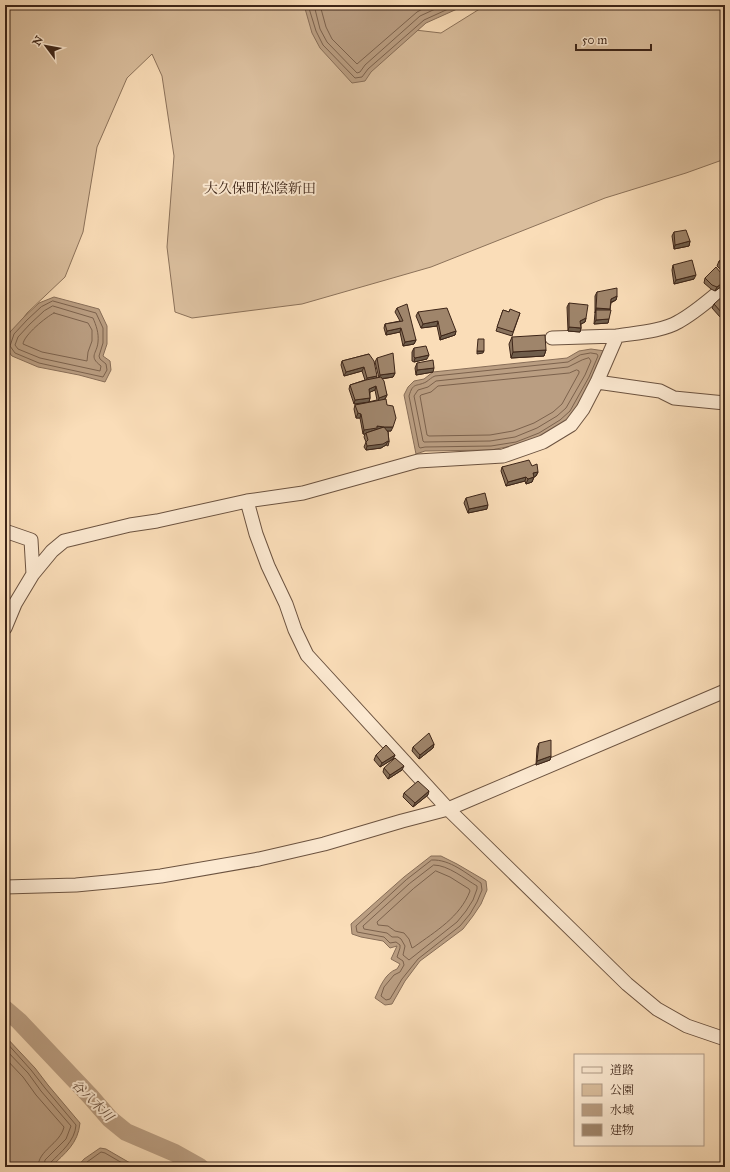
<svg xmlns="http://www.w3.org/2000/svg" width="730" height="1172" viewBox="0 0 730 1172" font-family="'IM FELL Great Primer','Noto Serif JP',serif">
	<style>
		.green { fill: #dabe9d; stroke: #8c725a }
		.water { fill: #ba9e82; stroke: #886e58 }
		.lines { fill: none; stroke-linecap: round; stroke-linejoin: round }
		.shore { stroke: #7c624d; stroke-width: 1 }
		.river { stroke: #ba9e82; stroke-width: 18 }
		.minor-casing { stroke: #6c5340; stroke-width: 15 }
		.minor { stroke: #fce9d1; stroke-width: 13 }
		.wall { fill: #89725c; stroke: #3d2518 }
		.shaded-wall { fill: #6f5d4b; stroke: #3d2518 }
		.building { fill: #9f856b; stroke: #3d2518 }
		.labels { text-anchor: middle; stroke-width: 4; stroke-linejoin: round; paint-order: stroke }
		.water-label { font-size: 13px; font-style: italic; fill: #624938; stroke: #fce9d1 }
		.quarter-label { font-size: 14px; fill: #3d2518; stroke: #fce9d1 }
	</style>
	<rect width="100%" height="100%" fill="#faddb8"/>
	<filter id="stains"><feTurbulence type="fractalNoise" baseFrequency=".005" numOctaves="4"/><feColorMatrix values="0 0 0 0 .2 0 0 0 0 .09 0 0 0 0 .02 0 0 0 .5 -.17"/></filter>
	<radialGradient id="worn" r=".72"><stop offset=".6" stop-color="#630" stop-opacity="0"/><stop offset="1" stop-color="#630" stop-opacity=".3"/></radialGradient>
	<path class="green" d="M 5,5 L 340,5 L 372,25 L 441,33 L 486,5 L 725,5 L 725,159 L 686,173 L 605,198 L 431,267 L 302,304 L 192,318 L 175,312 L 167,247 L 174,156 L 162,76 L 152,54 L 127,78 L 97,147 L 83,232 L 65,277 L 27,313 L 5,342 Z"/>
	<path class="water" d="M 304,5 L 466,5 L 426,23 L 371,72 L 365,81 L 352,83 L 320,48 L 312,33 Z
		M 54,297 L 99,309 L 107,326 L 107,344 L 103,356 L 110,361 L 111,370 L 105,382 L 79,375 L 38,367 L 12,356 L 5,347 L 10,332 L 24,317 L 39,303 Z
		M 591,349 L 605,351 L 593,378 L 573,414 L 562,424 L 541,436 L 517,445 L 491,450 L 425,451 L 416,454 L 404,395 L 408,387 L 414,381 L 424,379 L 433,372 L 567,358 L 579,351 Z
		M 431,856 L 441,856 L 457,864 L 486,881 L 487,890 L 481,904 L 473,916 L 463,929 L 420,961 L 405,981 L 392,1004 L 385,1005 L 375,998 C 380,987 385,973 397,969 L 400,964 L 391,959 L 397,946 L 390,948 L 383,941 L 361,937 L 352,934 L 351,924 L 404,877 Z
		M 5,1036 L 35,1068 L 48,1085 L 80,1123 C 78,1144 65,1153 51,1167 L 5,1167 Z
		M 100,1148 L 106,1149 L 137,1167 L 77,1167 L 84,1159 Z"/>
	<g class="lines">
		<path class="shore" d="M 308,5 L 316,31 L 323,45 L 355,78 L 362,77 L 368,69 L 424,20 L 457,5
			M 314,5 L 320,29 L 327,42 L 357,73 L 360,72 L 365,65 L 420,16 L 444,5
			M 320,5 L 326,27 L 332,39 L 357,64 L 417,12 L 430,5
			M 53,301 L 96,313 L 103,328 L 103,343 L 99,356 L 100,359 L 106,364 L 107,370 L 103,377 L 39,363 L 15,353 L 10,346 L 14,334 L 27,320 L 41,307 Z
			M 53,306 L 93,318 C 96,325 99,333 98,342 C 97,354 88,356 101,366 L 100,371 L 40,358 L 18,349 L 15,345 L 18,337 L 30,324 L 44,311 Z
			M 54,313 L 88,323 L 92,330 L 92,341 L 88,352 L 87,361 L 42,352 L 23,344 C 24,335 46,317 54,313 Z
			M 591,353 L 597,354 L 598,356 L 589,377 L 570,411 L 560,420 L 539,433 L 516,442 L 491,446 L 425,447 L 420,448 L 419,447 L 409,396 C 413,382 416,387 426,382 C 429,380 432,377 435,376 L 568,362 L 580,355 Z
			M 589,358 L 591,361 L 585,375 L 566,408 L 557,416 L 537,428 L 515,437 L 490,441 L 424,442 L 423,441 L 414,396 L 418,390 L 428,387 L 436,381 L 568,367 L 582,360 Z
			M 577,370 L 579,371 L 579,373 L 562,404 L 553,412 L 534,423 L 513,431 L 490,435 L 429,436 L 427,435 L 420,396 L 421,395 L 431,392 L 438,386 L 569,373 Z
			M 432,860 C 450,859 467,874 481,883 L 482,890 L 477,902 L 470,914 L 460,926 L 418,959 L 402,979 L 390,999 L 386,1000 L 381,996 L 384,987 L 394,975 L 400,972 L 404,965 L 403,961 L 397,957 L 400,948 L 400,945 L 396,942 L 390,943 L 384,937 L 357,932 L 356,926 L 406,880 Z
			M 434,865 C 448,865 465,879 477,886 L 477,889 L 473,900 L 466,911 L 457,922 L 409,960 L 403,955 L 405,946 L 401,939 L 398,937 L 392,937 L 387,933 L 364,929 L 363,926 L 409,884 Z
			M 436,871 L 450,877 L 469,889 L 470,891 C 460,917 436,931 414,947 L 412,948 L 409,939 L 404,933 L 395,931 L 388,926 L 378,925 L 377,922 L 413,889 Z
			M 5,1041 L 31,1070 L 45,1088 L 76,1125 C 75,1141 61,1152 50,1163 L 49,1167
			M 5,1049 L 28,1073 L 41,1091 L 71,1126 L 66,1139 L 45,1160 L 44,1167
			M 5,1058 L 23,1077 L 36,1095 L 64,1127 C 60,1144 38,1150 38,1167
			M 83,1167 L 87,1162 L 101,1152 L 105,1153 L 129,1167"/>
		<path class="river" d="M 5,1009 L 19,1021 L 90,1096 L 110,1119 L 126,1132 L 175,1153 L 200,1167"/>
		<defs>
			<path id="minor" d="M 552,338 L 617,336
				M 597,382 L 660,391 L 674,398 L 725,403
				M 247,501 L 256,534 L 268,566 L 286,604 L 295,630 L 307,655 L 448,809 L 627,984 L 657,1009 L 687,1026 L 725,1039
				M 5,531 L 31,540 L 33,574
				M 5,628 L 15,604 L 33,574 L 52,551 L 64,541 L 130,525 L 157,521 L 247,501 L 303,493 L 418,461 L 503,456 L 543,442 L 571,425 L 583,409 L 597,382 L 617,336 C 635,333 663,331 678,322 C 695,313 710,299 725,287
				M 5,887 L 76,885 L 118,881 L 161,876 L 259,859 L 324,844 L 402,821 L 448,809 L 725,691"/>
		</defs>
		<use href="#minor" class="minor-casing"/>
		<use href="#minor" class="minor"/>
	</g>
	<path class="wall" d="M 674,232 L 690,241 L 689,246 L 674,249 L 672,236 Z
		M 725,255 L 725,274 L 717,266 L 719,261 Z
		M 673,265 L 694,279 L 674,284 L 672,270 Z
		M 705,278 L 725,278 L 725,284 L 715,291 L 711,289 L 704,283 Z
		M 597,292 L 617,296 L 616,300 L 611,303 L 608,323 L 594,324 L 595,313 L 595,296 Z
		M 569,303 L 586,318 L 585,322 L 581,324 L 581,328 L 580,332 L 568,331 L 567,307 Z
		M 714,304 L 725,313 L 720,317 L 712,308 Z
		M 397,308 L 416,340 L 414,344 L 403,346 L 400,332 L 386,335 L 384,328 L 385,324 L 400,321 L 395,312 Z
		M 503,310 L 509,312 L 520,313 L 512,336 L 496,331 Z
		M 418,312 L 456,331 L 455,335 L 440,340 L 437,326 L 421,328 L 416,316 Z
		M 512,337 L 546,350 L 544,356 L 511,358 L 509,344 Z
		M 414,348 L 427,359 L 414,362 L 412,361 L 412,352 Z
		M 369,354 L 377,378 L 379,378 L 375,362 L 377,358 L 395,373 L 393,377 L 382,379 L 387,395 L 385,399 L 391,431 L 388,431 L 389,442 L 388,446 L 386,445 L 381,448 L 366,450 L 364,447 L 366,442 L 364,437 L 365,434 L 363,434 L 360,418 L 356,418 L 354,409 L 355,405 L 377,400 L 375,390 L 370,392 L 370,398 L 369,402 L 354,404 L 349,389 L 350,385 L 365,380 L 362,371 L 344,376 L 341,365 L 342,361 Z
		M 417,363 L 433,372 L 416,375 L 415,368 Z
		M 532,466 L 538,472 L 536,476 L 534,477 L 532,482 L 526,484 L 525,481 L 506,486 L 501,471 L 502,467 Z
		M 466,498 L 487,509 L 468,513 L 464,503 Z
		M 539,743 L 551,756 L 550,760 L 536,765 L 537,748 Z
		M 434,744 L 433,748 L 419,759 L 412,751 L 413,747 Z
		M 376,755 L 395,755 L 393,759 L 380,767 L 374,760 Z
		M 384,768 L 402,770 L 388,779 L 383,772 Z
		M 404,793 L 428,795 L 413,807 L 403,797 Z"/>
	<path class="shaded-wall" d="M 690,241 L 689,246 L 674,249 L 675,245 Z
		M 696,275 L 694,279 L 674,284 L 676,280 Z
		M 725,281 L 725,284 L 715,291 L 717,287 Z
		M 617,296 L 616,300 L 609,303 L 611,299 Z
		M 596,308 L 610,309 L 609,313 L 596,310 L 595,313 Z
		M 725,311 L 725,313 L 720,317 L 722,313 Z
		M 586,318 L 585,322 L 579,325 L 580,321 Z
		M 609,319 L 608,323 L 594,324 L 596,320 Z
		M 438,321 L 437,326 L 421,328 L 423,324 Z
		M 569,327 L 581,328 L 580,332 L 568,331 Z
		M 401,328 L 400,332 L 386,335 L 387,331 Z
		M 456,331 L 455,335 L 440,340 L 441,336 Z
		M 416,340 L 414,344 L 403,346 L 405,342 Z
		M 546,350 L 544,356 L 511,358 L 513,352 Z
		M 477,351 L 484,351 L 483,353 L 477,354 Z
		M 429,355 L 427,359 L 414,362 L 415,358 Z
		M 364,367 L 362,371 L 344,376 L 346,372 Z
		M 434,368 L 433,372 L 416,375 L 417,370 Z
		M 395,373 L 393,377 L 379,379 L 380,375 Z
		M 377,376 L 376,380 L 366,382 L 367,378 Z
		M 376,386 L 375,390 L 368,393 L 369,389 Z
		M 387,395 L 385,399 L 378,402 L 379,398 Z
		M 370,398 L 369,402 L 354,404 L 355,400 Z
		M 358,413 L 361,414 L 360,418 L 356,418 Z
		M 377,426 L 384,427 L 366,433 L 365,434 L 363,434 L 364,430 Z
		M 384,427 L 393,427 L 391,431 L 383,431 Z
		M 388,441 L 386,445 L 381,448 L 366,450 L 367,446 Z
		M 538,472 L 536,476 L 532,478 L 533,473 Z
		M 526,477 L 525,481 L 506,486 L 508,482 Z
		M 534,477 L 532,482 L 526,484 L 528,479 Z
		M 488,505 L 487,509 L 468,513 L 469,509 Z
		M 434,744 L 433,748 L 419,759 L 420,755 Z
		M 395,755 L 393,759 L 380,767 L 382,763 Z
		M 551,756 L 550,760 L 536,765 L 537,761 Z
		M 404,766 L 402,770 L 388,779 L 390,775 Z
		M 429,791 L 428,795 L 413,807 L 415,803 Z"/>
	<path class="building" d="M 686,230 L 690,241 L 675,245 L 674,232 Z
		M 725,255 L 725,269 L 719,261 Z
		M 692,260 L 696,275 L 676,280 L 673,265 Z
		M 716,267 L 725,278 L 725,281 L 717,287 L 712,285 L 705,278 Z
		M 617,288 L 617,296 L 611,299 L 610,309 L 596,308 L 597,292 Z
		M 725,294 L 725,311 L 722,313 L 714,304 Z
		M 569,303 L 588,305 L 586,318 L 580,321 L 581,328 L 569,327 Z
		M 407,304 L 416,340 L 405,342 L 401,328 L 387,331 L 385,324 L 403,321 L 397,308 Z
		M 447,308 L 456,331 L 441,336 L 438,321 L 423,324 L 418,312 Z
		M 510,309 L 520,313 L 513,332 L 497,327 L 503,310 L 509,312 Z
		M 596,310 L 611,310 L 609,319 L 596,320 Z
		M 545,335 L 546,350 L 513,352 L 512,337 Z
		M 478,339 L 484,339 L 484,351 L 477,351 Z
		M 426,346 L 429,355 L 415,358 L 414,357 L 414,348 Z
		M 393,353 L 395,373 L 380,375 L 377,358 Z
		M 369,354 L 374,361 L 377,376 L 367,378 L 364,367 L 346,372 L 342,361 Z
		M 433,360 L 434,368 L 417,370 L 417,363 Z
		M 381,377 L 384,381 L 387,395 L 379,398 L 376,386 L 369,389 L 370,398 L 355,400 L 350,385 L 366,380 Z
		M 386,399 L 387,405 L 393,406 L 396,418 L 393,427 L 384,427 L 388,432 L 389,442 L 388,441 L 383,444 L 367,446 L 366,442 L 368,440 L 366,433 L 384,427 L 377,426 L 377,428 L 364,430 L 361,414 L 358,413 L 355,405 Z
		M 529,460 L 532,466 L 537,464 L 538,472 L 533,473 L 534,477 L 528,479 L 526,477 L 508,482 L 502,467 Z
		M 485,493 L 488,505 L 469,509 L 466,498 Z
		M 429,733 L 434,744 L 420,755 L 413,747 Z
		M 551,740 L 551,756 L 537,761 L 539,743 Z
		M 386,745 L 395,755 L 382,763 L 376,755 Z
		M 395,758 L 404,766 L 390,775 L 384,768 Z
		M 418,781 L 429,791 L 415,803 L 404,793 Z"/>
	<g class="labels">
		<g class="water-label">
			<text transform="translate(93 1100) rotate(45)" y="5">谷八木川</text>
		</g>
		<g class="quarter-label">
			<text x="260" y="193">大久保町松陰新田</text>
		</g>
	</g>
	<rect width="730" height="1172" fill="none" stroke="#faddb8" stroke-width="20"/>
	<rect x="6" y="6" width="718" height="1160" fill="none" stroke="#3d2518" stroke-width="2"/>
	<rect x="10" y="10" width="710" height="1152" fill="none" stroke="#3d2518"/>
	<rect x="574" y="1054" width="130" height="92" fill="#fce9d1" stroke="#b09b87"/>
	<rect x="582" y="1067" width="20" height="6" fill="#fce9d1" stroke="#b09b87"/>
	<text x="610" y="1074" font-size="12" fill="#3d2518">道路</text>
	<rect x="582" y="1084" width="20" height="12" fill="#dabe9d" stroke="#b09b87"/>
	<text x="610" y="1094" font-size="12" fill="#3d2518">公園</text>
	<rect x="582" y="1104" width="20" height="12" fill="#ba9e82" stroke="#b09b87"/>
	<text x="610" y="1114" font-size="12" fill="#3d2518">水域</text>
	<rect x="582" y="1124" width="20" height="12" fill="#9f856b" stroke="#b09b87"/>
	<text x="610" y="1134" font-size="12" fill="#3d2518">建物</text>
	<g transform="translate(46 46) rotate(302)" stroke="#fce9d1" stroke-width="3" paint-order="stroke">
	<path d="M0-3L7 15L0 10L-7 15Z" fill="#3d2518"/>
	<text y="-6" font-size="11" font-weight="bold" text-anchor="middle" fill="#3d2518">N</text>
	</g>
	<path d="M576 44v6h75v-6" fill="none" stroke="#3d2518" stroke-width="2"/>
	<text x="582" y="44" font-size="12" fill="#3d2518" stroke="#fce9d1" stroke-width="3" paint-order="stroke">50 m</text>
	<rect width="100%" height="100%" filter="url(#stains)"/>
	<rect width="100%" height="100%" fill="url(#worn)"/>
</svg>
